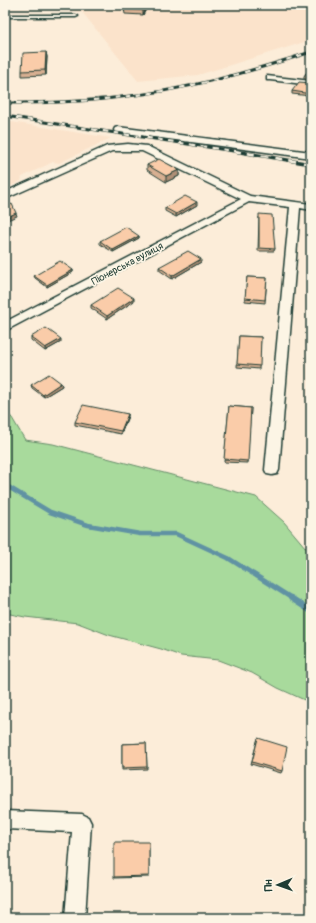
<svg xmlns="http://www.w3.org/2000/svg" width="316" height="923" viewBox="0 0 316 923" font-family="Pangolin,sans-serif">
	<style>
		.built { fill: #fbe3cb }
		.green { fill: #a8da9c; stroke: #648c68 }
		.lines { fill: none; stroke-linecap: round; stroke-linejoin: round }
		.stream-far1 { stroke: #6092a3; stroke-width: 4.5 }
		.stream { stroke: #6092a3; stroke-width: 6 }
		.lane-casing { stroke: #1f3d34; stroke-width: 3 }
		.street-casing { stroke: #1f3d34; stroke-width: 3 }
		.lane { fill: #fcf5e5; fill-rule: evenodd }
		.street { fill: #fcf5e5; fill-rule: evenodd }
		.rail-far1-casing { stroke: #1f3d34; stroke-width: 3 }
		.rail-casing { stroke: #1f3d34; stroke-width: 3.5 }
		.rail-far1 { stroke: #fcf5e5; stroke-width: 2; stroke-dasharray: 5.5; stroke-linecap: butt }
		.rail { stroke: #fcf5e5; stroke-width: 2.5; stroke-dasharray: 7; stroke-linecap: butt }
		.wall { fill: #d7af91; stroke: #1f3d34 }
		.shaded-wall { fill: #af8f76; stroke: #1f3d34 }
		.building { fill: #facca9; stroke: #1f3d34 }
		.labels { text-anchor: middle; stroke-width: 3.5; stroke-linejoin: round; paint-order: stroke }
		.far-street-label { font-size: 10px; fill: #1f3d34; stroke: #fcf5e5 }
	</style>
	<rect width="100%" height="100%" fill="#fcedd9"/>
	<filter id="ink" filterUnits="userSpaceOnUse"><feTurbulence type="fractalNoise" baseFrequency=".025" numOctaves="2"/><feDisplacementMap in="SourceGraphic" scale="8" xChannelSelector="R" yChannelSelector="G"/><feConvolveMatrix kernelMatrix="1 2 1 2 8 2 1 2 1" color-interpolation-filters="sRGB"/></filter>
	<g filter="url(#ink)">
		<path class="built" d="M 5,5 L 311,5 L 311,40 L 198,75 L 138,81 L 82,12 Z
			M 5,121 L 111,138 L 59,163 L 53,162 L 22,177 L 21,181 L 5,189 Z"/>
		<path class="green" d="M 5,410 L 12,418 L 25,440 L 53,444 L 256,497 L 284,522 L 311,554 L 311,703 L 278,688 L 252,673 L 218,660 L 181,656 L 161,649 L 109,635 L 78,623 L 25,617 L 5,613 Z"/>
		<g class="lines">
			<path class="stream-far1" d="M 5,485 L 50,512 L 88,525 L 140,534 L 176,534 L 228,558 L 293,599"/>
			<path class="stream" d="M 291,598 L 311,611"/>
			<defs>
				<path id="lane" d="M 5,15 L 76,15 L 78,16 L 76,17 L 5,17 Z"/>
				<path id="street" d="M 267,76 L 311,81 L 311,85 L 270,80 L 267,80 Z
					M 118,127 L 311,152 L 311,158 L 115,132 L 114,130 L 115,128 Z
					M 128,144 L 147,146 L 250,196 L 311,204 L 311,210 L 300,208 L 279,470 L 277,474 L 272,475 L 267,474 L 265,470 L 290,207 L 249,202 L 5,331 L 5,322 L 241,199 L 142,151 L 112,151 L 5,199 L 5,192 L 107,146 Z
					M 5,811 L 82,814 L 88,817 L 91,823 L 85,918 L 65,918 L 72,832 L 5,829 Z"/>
			</defs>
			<use href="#lane" class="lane-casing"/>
			<use href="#street" class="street-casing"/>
			<use href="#lane" class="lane"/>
			<use href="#street" class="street"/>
			<defs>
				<path id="rail-far1" d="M 5,103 C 44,103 82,102 121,97 C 186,90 249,72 311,52
					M 5,116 L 240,152"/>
				<path id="rail" d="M 234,151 L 311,164"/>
			</defs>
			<use href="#rail-far1" class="rail-far1-casing"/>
			<use href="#rail" class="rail-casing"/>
			<use href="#rail-far1" class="rail-far1"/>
			<use href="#rail" class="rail"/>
		</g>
		<path class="wall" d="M 126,5 L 148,5 L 143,15 L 125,14 L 124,9 Z
			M 46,52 L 47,57 L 46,75 L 22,76 L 22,71 Z
			M 311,67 L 311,80 L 304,79 L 304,76 Z
			M 311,83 L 311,96 L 292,94 L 292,91 Z
			M 147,165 L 179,170 L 179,176 L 166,182 L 147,170 Z
			M 197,205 L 176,217 L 165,211 L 165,208 Z
			M 259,217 L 275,249 L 274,251 L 258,251 Z
			M 139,236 L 139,238 L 113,252 L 100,244 L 100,241 Z
			M 201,262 L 172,279 L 159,270 L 159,267 Z
			M 73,270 L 73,272 L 47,287 L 35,278 L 34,276 Z
			M 247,277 L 267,278 L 265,303 L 245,301 Z
			M 134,301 L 107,319 L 91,308 L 91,305 Z
			M 239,336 L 261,337 L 259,369 L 237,367 Z
			M 31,337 L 61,342 L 45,351 L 31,340 Z
			M 61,383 L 62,386 L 44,397 L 32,388 L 31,385 Z
			M 229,406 L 251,408 L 247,463 L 224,462 Z
			M 128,414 L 128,416 L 121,434 L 75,425 L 75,422 Z
			M 258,738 L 282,771 L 281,773 L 251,764 Z
			M 146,743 L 147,769 L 122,770 L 122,744 Z
			M 149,842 L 149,877 L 114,878 L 114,877 Z"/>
		<path class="shaded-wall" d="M 146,5 L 148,5 L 143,15 L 143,10 Z
			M 46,52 L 47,57 L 46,75 L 45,70 Z
			M 179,170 L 179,176 L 166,182 L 166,176 Z
			M 197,202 L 197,205 L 176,217 L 176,214 Z
			M 16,213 L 17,216 L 5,221 L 5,218 Z
			M 139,236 L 139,238 L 113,252 L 113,250 Z
			M 201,259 L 201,262 L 172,279 L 172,276 Z
			M 73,270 L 73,272 L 47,287 L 47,285 Z
			M 134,298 L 134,301 L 107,319 L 107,316 Z
			M 61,339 L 61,342 L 45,351 L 45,348 Z
			M 61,383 L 62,386 L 44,397 L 43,395 Z
			M 128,414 L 128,416 L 121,434 L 121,431 Z"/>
		<path class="building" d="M 126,5 L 146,5 L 143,10 L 124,9 Z
			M 46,52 L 45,70 L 22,71 L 23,53 Z
			M 311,67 L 311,77 L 304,76 Z
			M 299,82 L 311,83 L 311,94 L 292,91 Z
			M 159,159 L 179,170 L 166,176 L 147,165 Z
			M 185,196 L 197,202 L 176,214 L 165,208 Z
			M 12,204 L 16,213 L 5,218 L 5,207 Z
			M 259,214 L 272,215 L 275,249 L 259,248 Z
			M 126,227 L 139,236 L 113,250 L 100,241 Z
			M 188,251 L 201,259 L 172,276 L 159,267 Z
			M 60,261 L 73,270 L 47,285 L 34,276 Z
			M 247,277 L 267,278 L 265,300 L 245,298 Z
			M 118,288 L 134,298 L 107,316 L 91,305 Z
			M 46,328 L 61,339 L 45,348 L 31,337 Z
			M 239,336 L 261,337 L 260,366 L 237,364 Z
			M 49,374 L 61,383 L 43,395 L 31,385 Z
			M 83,405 L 128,414 L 121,431 L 75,422 Z
			M 229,406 L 251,408 L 248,461 L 224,459 Z
			M 258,738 L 287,747 L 282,771 L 252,762 Z
			M 146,743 L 147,767 L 122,768 L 122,744 Z
			M 114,842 L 149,842 L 149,876 L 114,877 Z"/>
	</g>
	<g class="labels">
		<g class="far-street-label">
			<text transform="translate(127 263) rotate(-28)" y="4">Піонерська вулиця</text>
		</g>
	</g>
	<rect width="316" height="923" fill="none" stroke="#fcf5e5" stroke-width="20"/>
	<rect x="10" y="10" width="296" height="903" fill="none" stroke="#1f3d34" stroke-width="1.5" filter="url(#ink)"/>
	<g transform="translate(278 885) rotate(268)" stroke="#fcf5e5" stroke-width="3" paint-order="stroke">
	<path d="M0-3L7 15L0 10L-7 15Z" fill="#1f3d34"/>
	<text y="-6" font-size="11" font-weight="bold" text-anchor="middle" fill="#1f3d34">Пн</text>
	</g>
</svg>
